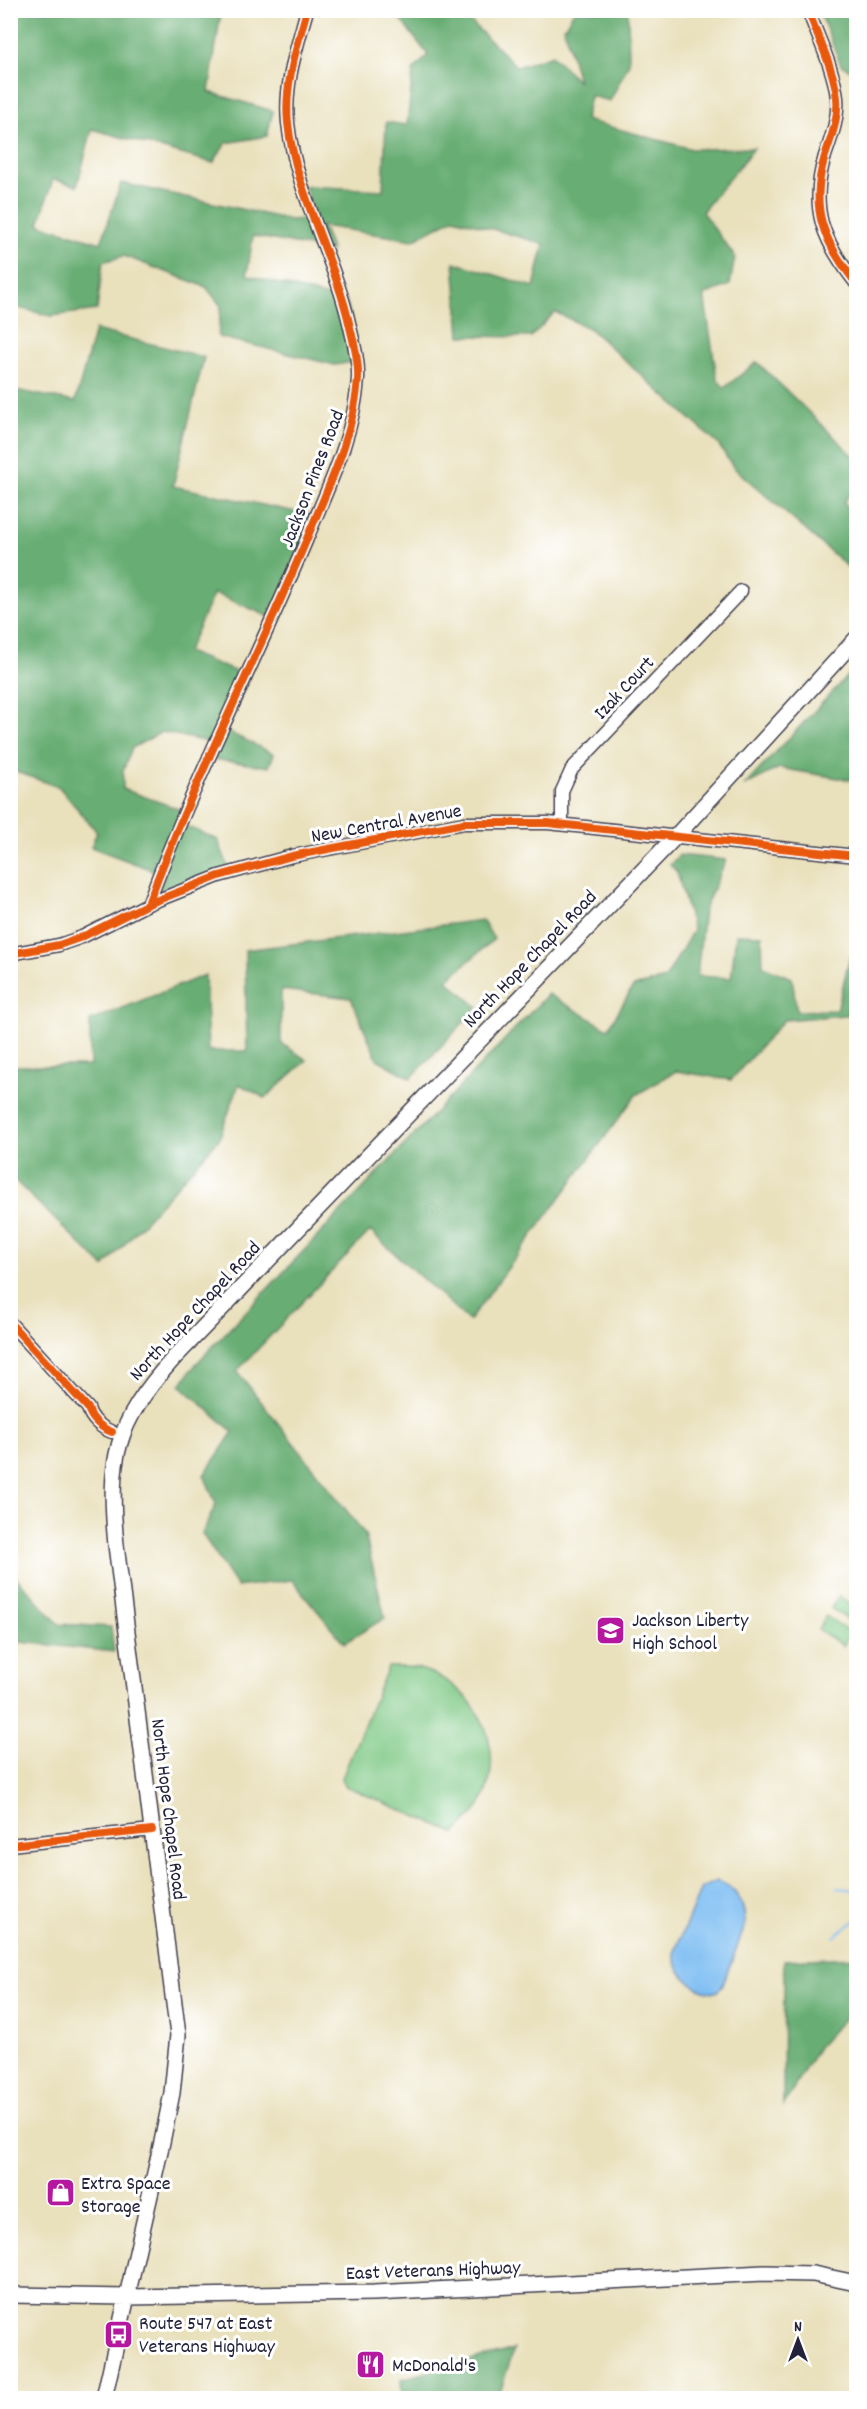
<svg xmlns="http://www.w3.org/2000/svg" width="867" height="2409" viewBox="0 0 867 2409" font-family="Dekko,sans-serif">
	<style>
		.green { fill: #7fc986; stroke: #507660; stroke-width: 1.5 }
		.forest { fill: #67ad73; stroke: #446857; stroke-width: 1.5 }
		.water { fill: #7dbdf2; stroke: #507096; stroke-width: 1.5 }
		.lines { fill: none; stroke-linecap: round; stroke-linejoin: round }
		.stream { stroke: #7dbdf2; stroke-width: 2 }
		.minor-casing { stroke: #403e4e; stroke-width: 15 }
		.major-casing { stroke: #403e4e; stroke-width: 18 }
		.minor { stroke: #fff; stroke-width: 12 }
		.major { stroke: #fff; stroke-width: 15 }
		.cycleway-casing { stroke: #fff; stroke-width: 11 }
		.cycleway { stroke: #e8590c; stroke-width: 8 }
		.labels { text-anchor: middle; stroke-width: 6; stroke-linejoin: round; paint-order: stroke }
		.street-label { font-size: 20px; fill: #22223b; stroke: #fff }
		.poi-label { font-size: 20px; fill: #22223b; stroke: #fff; text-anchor: start }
	</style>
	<rect width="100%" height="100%" fill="#fff"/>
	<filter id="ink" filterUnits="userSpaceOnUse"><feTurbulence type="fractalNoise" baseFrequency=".0167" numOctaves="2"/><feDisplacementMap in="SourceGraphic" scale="12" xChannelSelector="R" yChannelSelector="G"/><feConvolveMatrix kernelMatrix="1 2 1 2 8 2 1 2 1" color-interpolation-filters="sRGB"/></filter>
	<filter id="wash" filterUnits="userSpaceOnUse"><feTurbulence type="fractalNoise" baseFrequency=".008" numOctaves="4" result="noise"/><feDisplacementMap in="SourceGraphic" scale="24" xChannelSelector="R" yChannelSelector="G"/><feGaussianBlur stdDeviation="1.35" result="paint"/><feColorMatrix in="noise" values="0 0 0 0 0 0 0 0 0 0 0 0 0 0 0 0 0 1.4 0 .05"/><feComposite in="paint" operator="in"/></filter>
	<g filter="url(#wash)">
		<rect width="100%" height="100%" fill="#e9e0bc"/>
		<path class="green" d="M 839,1596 L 856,1608 L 856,1625 L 831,1608 Z
			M 826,1616 L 851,1633 L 843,1646 L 818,1629 Z
			M 388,1667 C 398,1667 410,1666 420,1669 C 478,1686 510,1750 480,1805 C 474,1816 464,1825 455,1833 L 345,1786 L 342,1778 Z"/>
		<path class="forest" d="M 11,11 L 221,11 L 209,92 L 273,111 L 267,136 L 226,143 L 213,163 L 92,129 L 77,186 L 53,179 L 39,224 L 101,243 L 121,183 L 291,220 L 315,218 L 305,186 L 383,190 L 386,122 L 407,125 L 413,71 L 428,55 L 394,11 L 444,11 L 471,22 L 517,67 L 552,55 L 578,81 L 564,28 L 574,11 L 628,11 L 629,63 L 610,101 L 590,96 L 585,120 L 692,149 L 754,148 L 702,212 L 735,257 L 730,285 L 704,295 L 717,378 L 724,388 L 757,362 L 856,458 L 856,487 L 844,502 L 856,519 L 856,574 L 733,467 L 718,444 L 590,329 L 555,312 L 531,337 L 460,336 L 454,262 L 534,287 L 544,244 L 454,218 L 413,240 L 322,226 L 332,251 L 253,236 L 247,275 L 347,302 L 360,361 L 335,365 L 218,337 L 221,306 L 206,287 L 124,256 L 103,262 L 97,310 L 51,316 L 11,306 Z
			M 819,11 L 856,11 L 856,73 L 841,65 Z
			M 95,330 L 204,357 L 173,486 L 320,517 L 277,620 L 214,593 L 187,652 L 249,677 L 226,731 L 274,754 L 269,767 L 211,759 L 217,744 L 162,732 L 132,748 L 123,771 L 123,789 L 190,813 L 184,825 L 218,840 L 230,871 L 152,904 L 165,875 L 91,847 L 97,832 L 59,787 L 11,770 L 10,389 L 75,402 Z
			M 856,667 L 856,781 L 779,768 L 744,786 Z
			M 679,855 L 726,860 L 704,910 L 697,976 L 731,978 L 736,934 L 762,935 L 763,966 L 792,978 L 797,1011 L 837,1010 L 850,957 L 856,957 L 856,1014 L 784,1020 L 731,1080 L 676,1071 L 636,1095 L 469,1321 L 370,1231 L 237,1371 L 365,1534 L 385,1618 L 344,1643 L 292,1580 L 237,1587 L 202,1534 L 216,1504 L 204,1475 L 233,1432 L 180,1385 L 196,1364 L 548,994 L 608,1029 L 633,987 L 665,979 L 693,930 L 677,872 L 670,865 Z
			M 482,920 L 494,939 L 447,980 L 478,1007 L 411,1078 L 377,1059 L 351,998 L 281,990 L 281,1043 L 307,1060 L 265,1098 L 239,1084 L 219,1139 L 104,1267 L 11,1177 L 11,1066 L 90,1066 L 90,1021 L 205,975 L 208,1051 L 247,1051 L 245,950 Z
			M 10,1565 L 11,1572 L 59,1624 L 111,1627 L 114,1652 L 11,1641 Z
			M 856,1957 L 856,2005 L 818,2047 L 783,2106 L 784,1960 Z
			M 514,2349 L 498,2398 L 402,2398 L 401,2379 Z"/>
		<path class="water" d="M 716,1881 C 736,1885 746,1906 745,1926 L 722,1986 L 717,1992 C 696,1993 673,1972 675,1951 L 701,1888 Z"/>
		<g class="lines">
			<path class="stream" d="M 837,1888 L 856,1890
				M 834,1937 L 856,1920"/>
		</g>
	</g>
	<g filter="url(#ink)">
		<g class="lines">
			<defs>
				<path id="minor" d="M 808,10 C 818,38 834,69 837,98 C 839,118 831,138 825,156 C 809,209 823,241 856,283
					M 562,824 L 562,791 L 572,769 L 741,591
					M 148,904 C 194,780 255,663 306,541 C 327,489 354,437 358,379 C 359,362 354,344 350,327 C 335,259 295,191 288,123 C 284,84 297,47 307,10
					M 10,954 L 59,945 L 82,937 L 148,904 L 219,876 L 292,856 L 464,823 L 548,823 L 856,856
					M 10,1323 L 88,1408 C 91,1419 101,1428 112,1432
					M 10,1845 L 152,1830"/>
				<path id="major" d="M 10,2295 L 127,2297 L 374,2293 L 764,2273 L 813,2274 L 856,2283
					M 104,2398 L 162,2142 L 172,2093 L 178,2035 L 116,1545 C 108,1459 114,1425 173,1359 L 677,835 L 856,639"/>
			</defs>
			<use href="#minor" class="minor-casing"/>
			<use href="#major" class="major-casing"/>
			<use href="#minor" class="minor"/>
			<use href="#major" class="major"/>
			<defs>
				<path id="cycleway" d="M 808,10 C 818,38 834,69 837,98 C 839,118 831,138 825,156 C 809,209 823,241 856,283
					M 148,904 C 194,780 255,663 306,541 C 327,489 354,437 358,379 C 359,362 354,344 350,327 C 335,259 295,191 288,123 C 284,84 297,47 307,10
					M 10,954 L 59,945 L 82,937 L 148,904 L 219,876 L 292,856 L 464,823 L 548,823 L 856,856
					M 10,1323 L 88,1408 C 91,1419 101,1428 112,1432
					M 10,1845 L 152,1830"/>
			</defs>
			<use href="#cycleway" class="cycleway-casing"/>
			<use href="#cycleway" class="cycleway"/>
		</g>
	</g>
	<defs>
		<symbol id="school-square" viewBox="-11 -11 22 22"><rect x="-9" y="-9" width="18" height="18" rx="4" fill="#b5179e" stroke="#fff"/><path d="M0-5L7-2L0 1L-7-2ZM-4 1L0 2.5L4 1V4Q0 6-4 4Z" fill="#fff"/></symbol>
		<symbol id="shop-square" viewBox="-11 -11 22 22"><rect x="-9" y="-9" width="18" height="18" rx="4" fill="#b5179e" stroke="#fff"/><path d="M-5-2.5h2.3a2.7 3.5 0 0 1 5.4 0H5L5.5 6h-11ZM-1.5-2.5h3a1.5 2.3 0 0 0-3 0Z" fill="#fff"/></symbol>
		<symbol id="bus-square" viewBox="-11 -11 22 22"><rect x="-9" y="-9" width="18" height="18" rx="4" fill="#b5179e" stroke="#fff"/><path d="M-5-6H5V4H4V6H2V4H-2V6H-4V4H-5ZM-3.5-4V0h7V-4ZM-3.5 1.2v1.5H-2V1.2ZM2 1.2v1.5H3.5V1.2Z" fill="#fff"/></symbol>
		<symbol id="restaurant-square" viewBox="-11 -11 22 22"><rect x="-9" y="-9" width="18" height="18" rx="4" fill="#b5179e" stroke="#fff"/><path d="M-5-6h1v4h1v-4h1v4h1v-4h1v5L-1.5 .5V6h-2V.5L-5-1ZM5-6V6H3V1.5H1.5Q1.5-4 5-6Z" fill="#fff"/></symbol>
	</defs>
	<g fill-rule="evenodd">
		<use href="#school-square" x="594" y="1614" width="33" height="33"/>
		<use href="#shop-square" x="44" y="2176" width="33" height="33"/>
		<use href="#bus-square" x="102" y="2318" width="33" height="33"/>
		<use href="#restaurant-square" x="354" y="2348" width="33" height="33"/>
	</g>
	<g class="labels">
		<g class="street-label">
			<text transform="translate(311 478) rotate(-69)" y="7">Jackson Pines Road</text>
			<text transform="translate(623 687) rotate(-47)" y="7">Izak Court</text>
			<text transform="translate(386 822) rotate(-10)" y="7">New Central Avenue</text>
			<text transform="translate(529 958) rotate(-46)" y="7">North Hope Chapel Road</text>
			<text transform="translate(194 1310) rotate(-47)" y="7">North Hope Chapel Road</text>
			<text transform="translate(170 1809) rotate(83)" y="7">North Hope Chapel Road</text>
			<text transform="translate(433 2269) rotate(-2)" y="7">East Veterans Highway</text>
		</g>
		<g class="poi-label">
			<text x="632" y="1626">Jackson Liberty<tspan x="632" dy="23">High School</tspan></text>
			<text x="81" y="2189">Extra Space<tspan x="81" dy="23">Storage</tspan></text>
			<text x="139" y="2329">Route 547 at East<tspan x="139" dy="23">Veterans Highway</tspan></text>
			<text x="392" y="2371">McDonald's</text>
		</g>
	</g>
	<rect width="867" height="2409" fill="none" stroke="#fff" stroke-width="36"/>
	<g transform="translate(798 2340)" stroke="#ffffff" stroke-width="4.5" paint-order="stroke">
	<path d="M0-4.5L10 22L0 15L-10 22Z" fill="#22223b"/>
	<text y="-9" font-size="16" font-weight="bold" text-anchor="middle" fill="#22223b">N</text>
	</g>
</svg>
